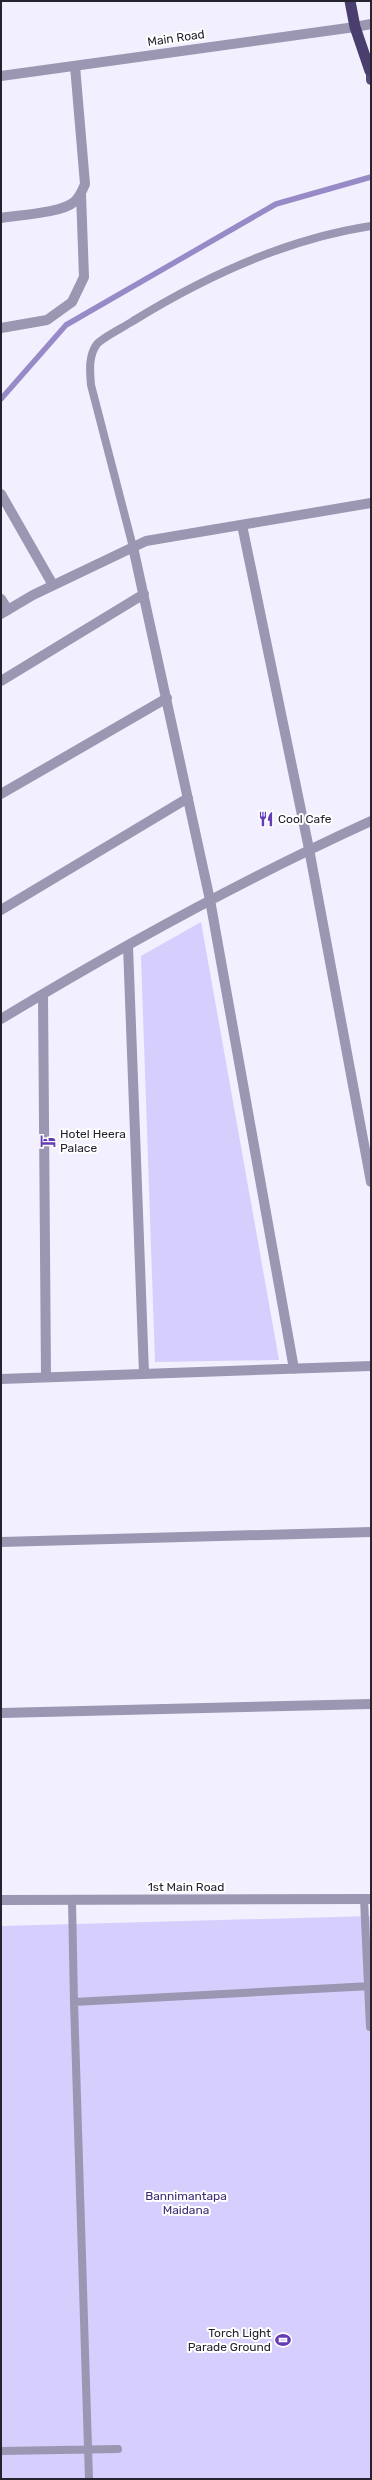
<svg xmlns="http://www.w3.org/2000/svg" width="372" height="2480" viewBox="0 0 372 2480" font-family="Rubik,sans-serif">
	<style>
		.green { fill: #d6cefd }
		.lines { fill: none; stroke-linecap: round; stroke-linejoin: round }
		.stream { stroke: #978ac7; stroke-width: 5.5 }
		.service { stroke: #9b96b2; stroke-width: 8 }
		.minor { stroke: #9b96b2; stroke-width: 10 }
		.tertiary { stroke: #9b96b2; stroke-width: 10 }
		.primary { stroke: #554b79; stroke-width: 10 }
		.trunk { stroke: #493e6e; stroke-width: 11 }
		.labels { text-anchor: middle; stroke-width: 4; stroke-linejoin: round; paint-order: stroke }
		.street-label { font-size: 12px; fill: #262330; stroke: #fff }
		.poi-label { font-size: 12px; fill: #262330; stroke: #fff; text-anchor: start }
		.park-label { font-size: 12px; fill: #412c74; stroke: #fff }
	</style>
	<rect width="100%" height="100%" fill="#f2f0fe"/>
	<path class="green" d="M 201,922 L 279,1360 L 155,1362 L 141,956 Z
		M 371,1916 L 371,2479 L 1,2479 L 1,1926 Z"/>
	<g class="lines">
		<path class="stream" d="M 1,399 L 66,325 L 276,204 L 371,177"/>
		<path class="service" d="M 133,547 L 91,385 C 90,372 88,356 97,344 C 103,337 124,327 133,321 C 206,276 285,239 371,226
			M 364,1899 L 370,2027
			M 72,1901 L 74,2002
			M 1,2451 L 118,2449
			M 89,2479 L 74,2002 L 371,1986"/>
		<path class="minor" d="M 355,27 L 371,24
			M 1,218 C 18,215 62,213 74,202 C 80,197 82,191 85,184 L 75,66
			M 1,328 L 47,320 L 72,302 L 84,277 L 81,194
			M 1,494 L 53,585
			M 242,525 L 309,849 L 371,1182
			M 133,547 L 210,900 L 294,1369
			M 1,599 L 8,610
			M 1,614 L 33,595 L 146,541 L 371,503
			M 1,681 L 144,594
			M 1,794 L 167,698
			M 1,910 L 188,798
			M 128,946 L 144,1373
			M 43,994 L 46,1377
			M 1,1019 C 120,947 244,879 371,821
			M 1,1379 L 371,1366
			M 1,1542 L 371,1532
			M 1,1713 L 371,1704"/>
		<path class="tertiary" d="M 1,76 L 355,27
			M 1,1900 L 371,1899"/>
		<path class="primary" d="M 371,64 L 371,80"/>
		<path class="trunk" d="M 350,1 L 355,27 L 370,71"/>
	</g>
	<defs>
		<symbol id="restaurant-bare" viewBox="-9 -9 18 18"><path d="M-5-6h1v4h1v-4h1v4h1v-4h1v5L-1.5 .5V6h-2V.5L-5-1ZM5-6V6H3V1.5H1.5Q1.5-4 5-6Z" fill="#643db6" stroke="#fff" stroke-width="2.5" paint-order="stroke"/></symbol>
		<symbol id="hotel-bare" viewBox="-9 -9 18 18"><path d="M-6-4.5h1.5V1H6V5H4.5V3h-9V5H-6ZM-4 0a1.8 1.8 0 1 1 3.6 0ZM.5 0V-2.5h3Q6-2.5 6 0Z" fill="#643db6" stroke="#fff" stroke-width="2.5" paint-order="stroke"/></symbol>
		<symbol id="stadium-bare" viewBox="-9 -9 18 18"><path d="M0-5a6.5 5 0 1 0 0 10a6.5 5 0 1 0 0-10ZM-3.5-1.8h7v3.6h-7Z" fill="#643db6" stroke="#fff" stroke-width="2.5" paint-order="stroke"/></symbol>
	</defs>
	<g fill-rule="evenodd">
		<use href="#restaurant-bare" x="255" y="808" width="22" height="22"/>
		<use href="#hotel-bare" x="37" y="1130" width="22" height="22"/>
		<use href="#stadium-bare" x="272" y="2329" width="22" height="22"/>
	</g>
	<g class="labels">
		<g class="street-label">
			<text transform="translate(176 38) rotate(-8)" y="4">Main Road</text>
			<text x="186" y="1891">1st Main Road</text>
		</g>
		<g class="poi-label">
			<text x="278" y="823">Cool Cafe</text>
			<text x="60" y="1138">Hotel Heera<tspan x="60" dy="14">Palace</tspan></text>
			<text x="271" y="2337" text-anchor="end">Torch Light<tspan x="271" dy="14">Parade Ground</tspan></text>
		</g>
		<g class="park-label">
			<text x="186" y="2200">Bannimantapa<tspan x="186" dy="14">Maidana</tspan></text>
		</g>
	</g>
	<rect width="372" height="2480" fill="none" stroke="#262330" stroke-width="4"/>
</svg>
